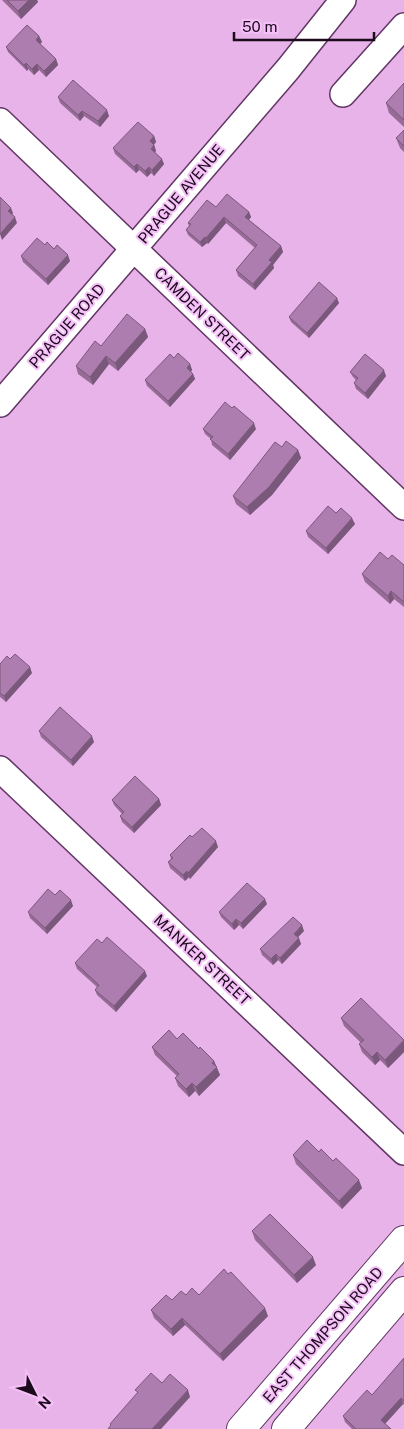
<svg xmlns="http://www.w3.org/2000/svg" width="404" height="1429" viewBox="0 0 404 1429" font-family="'Public Sans',sans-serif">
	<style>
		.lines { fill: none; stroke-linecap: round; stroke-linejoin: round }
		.minor-casing { stroke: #613564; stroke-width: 28 }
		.major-casing { stroke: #613564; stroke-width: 30 }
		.minor { stroke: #fff; stroke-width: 25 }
		.major { stroke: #fff; stroke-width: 28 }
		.wall { fill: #966c97 }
		.shaded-wall { fill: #7a587b }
		.building { fill: #ae7db0; stroke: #7a587b }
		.labels { text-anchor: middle; stroke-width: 4; stroke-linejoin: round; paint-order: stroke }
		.street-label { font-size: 15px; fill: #1c0a1d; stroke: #f5c0f7 }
	</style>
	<rect width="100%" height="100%" fill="#e7b3e9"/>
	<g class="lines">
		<defs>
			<path id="minor" d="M 343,94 L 404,26
				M 0,121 L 404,507
				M 0,404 L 288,69 L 343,0
				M 0,769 L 404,1152"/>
			<path id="major" d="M 241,1429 L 404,1240
				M 286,1429 L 404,1291"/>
		</defs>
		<use href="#minor" class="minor-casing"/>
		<use href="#major" class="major-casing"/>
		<use href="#minor" class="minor"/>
		<use href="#major" class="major"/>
	</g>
	<path class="wall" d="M 2,0 L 37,0 L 38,2 L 21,19 Z
		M 39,36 L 42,42 L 40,44 L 56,59 L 58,65 L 46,77 L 39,70 L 34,75 L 28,69 L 27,71 L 8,52 L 6,47 Z
		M 404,83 L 404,127 L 389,113 L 386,103 Z
		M 58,97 L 109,116 L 100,127 L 84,116 L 80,121 L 60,103 Z
		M 404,130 L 404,152 L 400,148 L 396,138 Z
		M 154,136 L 156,142 L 154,144 L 156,151 L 155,152 L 164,164 L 154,176 L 151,173 L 147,177 L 139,170 L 136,173 L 115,154 L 113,148 Z
		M 216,207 L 249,212 L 251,217 L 249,220 L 281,246 L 283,252 L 273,265 L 274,268 L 255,290 L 238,276 L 236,270 L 255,248 L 226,223 L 208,244 L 207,243 L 202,247 L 188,235 L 186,230 L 189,226 L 188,223 Z
		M 45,245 L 54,249 L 70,261 L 48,285 L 23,262 L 21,256 Z
		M 339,303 L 309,338 L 291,322 L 289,317 Z
		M 145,329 L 148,337 L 118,371 L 109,364 L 93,385 L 78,374 L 76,366 L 101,346 Z
		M 174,358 L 190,364 L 192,370 L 191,372 L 193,374 L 195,379 L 170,407 L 147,386 L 145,380 Z
		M 350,372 L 386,376 L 368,399 L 356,389 L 354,383 L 356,380 L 353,377 Z
		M 203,429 L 256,429 L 230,460 L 212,445 L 211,439 L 205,434 Z
		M 282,447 L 298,450 L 301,458 L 272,495 L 250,515 L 236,504 L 233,496 Z
		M 336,513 L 355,524 L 328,554 L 308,537 L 306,531 Z
		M 388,559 L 404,565 L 404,607 L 394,599 L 390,604 L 365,582 L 362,574 Z
		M 10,659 L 32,673 L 6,702 L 0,697 L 0,664 Z
		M 39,731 L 94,742 L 73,766 L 41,737 Z
		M 159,799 L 161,805 L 134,833 L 122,822 L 120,816 L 122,814 L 114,805 L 112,800 Z
		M 192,837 L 218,847 L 190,879 L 189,877 L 185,881 L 170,868 L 168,862 L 171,859 L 170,855 Z
		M 55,895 L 73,906 L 47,934 L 30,918 L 28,912 Z
		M 267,904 L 243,929 L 239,925 L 234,930 L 221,917 L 219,912 Z
		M 304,931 L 298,937 L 301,944 L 282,964 L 278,960 L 273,965 L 262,955 L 260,949 Z
		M 102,943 L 147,976 L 116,1012 L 97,995 L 95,990 L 97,987 L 77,969 L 75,963 Z
		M 341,1018 L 404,1040 L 404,1052 L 388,1068 L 380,1060 L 375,1065 L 362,1052 L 359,1044 L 361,1043 L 344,1026 Z
		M 177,1039 L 199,1049 L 214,1061 L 220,1075 L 199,1096 L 195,1091 L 189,1097 L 178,1086 L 175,1078 L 177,1076 L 155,1055 L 152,1047 Z
		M 319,1152 L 362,1188 L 342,1209 L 296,1164 L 293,1155 Z
		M 252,1231 L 316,1265 L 297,1283 L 255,1240 Z
		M 186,1295 L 199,1295 L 268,1316 L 223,1361 L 185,1325 L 173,1336 L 154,1318 L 151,1310 Z
		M 404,1358 L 404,1405 L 403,1404 L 385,1424 L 391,1429 L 352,1429 L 345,1422 L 343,1416 L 372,1395 Z"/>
	<path class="shaded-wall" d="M 29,0 L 37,0 L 38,2 L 21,19 L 18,11 Z
		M 39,36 L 42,42 L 38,46 L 36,40 Z
		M 56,59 L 58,65 L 46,77 L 44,71 Z
		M 26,63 L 28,69 L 27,71 L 24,65 Z
		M 37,64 L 39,70 L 34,75 L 32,69 Z
		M 107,110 L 109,116 L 100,127 L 98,121 Z
		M 82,111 L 84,116 L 80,121 L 78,115 Z
		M 154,136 L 156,142 L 152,147 L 150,141 Z
		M 154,145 L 156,151 L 153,154 L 151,149 Z
		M 162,159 L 164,164 L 154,176 L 152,170 Z
		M 137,164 L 139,170 L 136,173 L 134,167 Z
		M 149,167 L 151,173 L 147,177 L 145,171 Z
		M 11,208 L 13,213 L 11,217 L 8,211 Z
		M 249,212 L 251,217 L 247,222 L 245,217 Z
		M 15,217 L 17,223 L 2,240 L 0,234 Z
		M 224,217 L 226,223 L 208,244 L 206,238 Z
		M 205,237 L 207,243 L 202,247 L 200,242 Z
		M 281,246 L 283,252 L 273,265 L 274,268 L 255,290 L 253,284 L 269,260 Z
		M 68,255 L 70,261 L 48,285 L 46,279 Z
		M 337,298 L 339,303 L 309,338 L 307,333 Z
		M 145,329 L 148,337 L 118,371 L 115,363 Z
		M 106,356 L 109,364 L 93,385 L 90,377 Z
		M 190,364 L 192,370 L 189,374 L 187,368 Z
		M 384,370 L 386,376 L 368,399 L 365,393 Z
		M 193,374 L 195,379 L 170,407 L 168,401 Z
		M 254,423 L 256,429 L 230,460 L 228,454 Z
		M 298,450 L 301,458 L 272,495 L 250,515 L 247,507 Z
		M 352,518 L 355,524 L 328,554 L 326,548 Z
		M 391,591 L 394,599 L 390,604 L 388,596 Z
		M 30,667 L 32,673 L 6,702 L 4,696 Z
		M 92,736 L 94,742 L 73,766 L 71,760 Z
		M 159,799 L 161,805 L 134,833 L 132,827 Z
		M 216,841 L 218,847 L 190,879 L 188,873 Z
		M 187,871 L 189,877 L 185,881 L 183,875 Z
		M 265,899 L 267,904 L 243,929 L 241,923 Z
		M 71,900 L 73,906 L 47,934 L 45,928 Z
		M 236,919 L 239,925 L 234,930 L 232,924 Z
		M 302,925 L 304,931 L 296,939 L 294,934 Z
		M 299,938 L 301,944 L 282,964 L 280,958 Z
		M 276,954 L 278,960 L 273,965 L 271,959 Z
		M 145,971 L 147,976 L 116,1012 L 114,1006 Z
		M 404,1041 L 404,1052 L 388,1068 L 385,1060 Z
		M 377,1052 L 380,1060 L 375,1065 L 372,1057 Z
		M 214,1061 L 220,1075 L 199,1096 L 196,1087 Z
		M 192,1083 L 195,1091 L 189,1097 L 186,1089 Z
		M 359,1180 L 362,1188 L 342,1209 L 339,1201 Z
		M 313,1257 L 316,1265 L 297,1283 L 294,1275 Z
		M 265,1308 L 268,1316 L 223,1361 L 220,1354 Z
		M 182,1318 L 185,1325 L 173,1336 L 171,1329 Z
		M 188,1390 L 190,1397 L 161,1429 L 152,1429 Z
		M 401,1398 L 403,1404 L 383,1426 L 381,1420 Z"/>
	<path class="building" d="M 7,0 L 29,0 L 18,11 Z
		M 27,25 L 39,36 L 36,40 L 56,59 L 44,71 L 37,64 L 32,69 L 26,63 L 24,65 L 6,47 Z
		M 73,80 L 107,110 L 98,121 L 82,111 L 78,115 L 58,97 Z
		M 404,83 L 404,120 L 386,103 Z
		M 138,122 L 154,136 L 150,141 L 154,145 L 151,149 L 162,159 L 152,170 L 149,167 L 145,171 L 137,164 L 134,167 L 113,148 Z
		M 404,130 L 404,146 L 396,138 Z
		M 227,194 L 249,212 L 245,217 L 281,246 L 269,260 L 272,262 L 253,284 L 236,270 L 257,245 L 224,217 L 206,238 L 205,237 L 200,242 L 186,230 L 191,224 L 188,223 L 207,200 L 216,207 Z
		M 0,197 L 11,208 L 8,211 L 15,217 L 0,234 Z
		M 37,238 L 45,245 L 47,242 L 54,249 L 57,245 L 68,255 L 46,279 L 21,256 Z
		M 319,282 L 337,298 L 307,333 L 289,317 Z
		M 127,314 L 145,329 L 115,363 L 106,356 L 90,377 L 76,366 L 95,341 L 101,346 Z
		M 178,353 L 190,364 L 187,368 L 193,374 L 168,401 L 145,380 L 170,354 L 174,358 Z
		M 365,354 L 384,370 L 365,393 L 354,383 L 358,378 L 350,372 Z
		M 225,402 L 232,408 L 234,406 L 254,423 L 228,454 L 210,439 L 213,437 L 203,429 Z
		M 286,441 L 298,450 L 269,487 L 247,507 L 233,496 L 275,442 L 282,447 Z
		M 328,506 L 336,513 L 341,508 L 352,518 L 326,548 L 306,531 Z
		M 380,552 L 388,559 L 392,555 L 404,565 L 404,602 L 391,591 L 388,596 L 362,574 Z
		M 15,654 L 30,667 L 4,696 L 0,693 L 0,664 L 7,656 L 10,659 Z
		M 60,707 L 92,736 L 71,760 L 39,731 Z
		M 135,776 L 159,799 L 132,827 L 120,816 L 124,812 L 112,800 Z
		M 202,828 L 216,841 L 188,873 L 187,871 L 183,875 L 168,862 L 173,858 L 170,855 L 190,835 L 192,837 Z
		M 247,883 L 265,899 L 241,923 L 236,919 L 232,924 L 219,912 Z
		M 48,889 L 55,895 L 60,890 L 71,900 L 45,928 L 28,912 Z
		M 293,917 L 302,925 L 294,934 L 299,938 L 280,958 L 276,954 L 271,959 L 260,949 Z
		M 107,937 L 145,971 L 114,1006 L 95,990 L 99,985 L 75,963 L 97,939 L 102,943 Z
		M 361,998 L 404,1040 L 385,1060 L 377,1052 L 372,1057 L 359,1044 L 364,1040 L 341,1018 Z
		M 169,1030 L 177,1039 L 183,1033 L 199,1049 L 200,1047 L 214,1061 L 212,1063 L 217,1067 L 196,1087 L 192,1083 L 186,1089 L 175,1078 L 179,1074 L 152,1047 Z
		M 307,1140 L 319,1152 L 321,1149 L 333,1161 L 336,1158 L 359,1180 L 339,1201 L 293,1155 Z
		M 270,1214 L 313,1257 L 294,1275 L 252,1231 Z
		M 224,1269 L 228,1274 L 231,1272 L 265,1308 L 220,1354 L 182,1318 L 171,1329 L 151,1310 L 166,1295 L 172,1300 L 181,1291 L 186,1295 L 192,1288 L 199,1295 Z
		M 404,1358 L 404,1401 L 401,1398 L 381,1420 L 391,1429 L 356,1429 L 343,1416 L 367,1390 L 372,1395 Z
		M 151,1373 L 162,1383 L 170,1374 L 188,1390 L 152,1429 L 108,1429 L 111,1425 L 110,1424 L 138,1392 L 135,1390 Z"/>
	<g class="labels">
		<g class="street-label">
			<text transform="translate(181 194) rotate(-50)" y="5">PRAGUE AVENUE</text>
			<text transform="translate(202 314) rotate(44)" y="5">CAMDEN STREET</text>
			<text transform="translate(67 326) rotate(-49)" y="5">PRAGUE ROAD</text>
			<text transform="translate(202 960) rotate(43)" y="5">MANKER STREET</text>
			<text transform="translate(323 1335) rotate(-49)" y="5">EAST THOMPSON ROAD</text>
		</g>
	</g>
	<g transform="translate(35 1394) rotate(132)" stroke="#f5c0f7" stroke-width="4" paint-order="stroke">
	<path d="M0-4L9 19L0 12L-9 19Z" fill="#1c0a1d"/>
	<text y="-8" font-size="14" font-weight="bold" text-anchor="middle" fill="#1c0a1d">N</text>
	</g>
	<path d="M234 32v8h140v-8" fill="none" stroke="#1c0a1d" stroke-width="2.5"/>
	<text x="242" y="32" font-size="15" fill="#1c0a1d" stroke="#f5c0f7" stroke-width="4" paint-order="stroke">50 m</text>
</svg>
